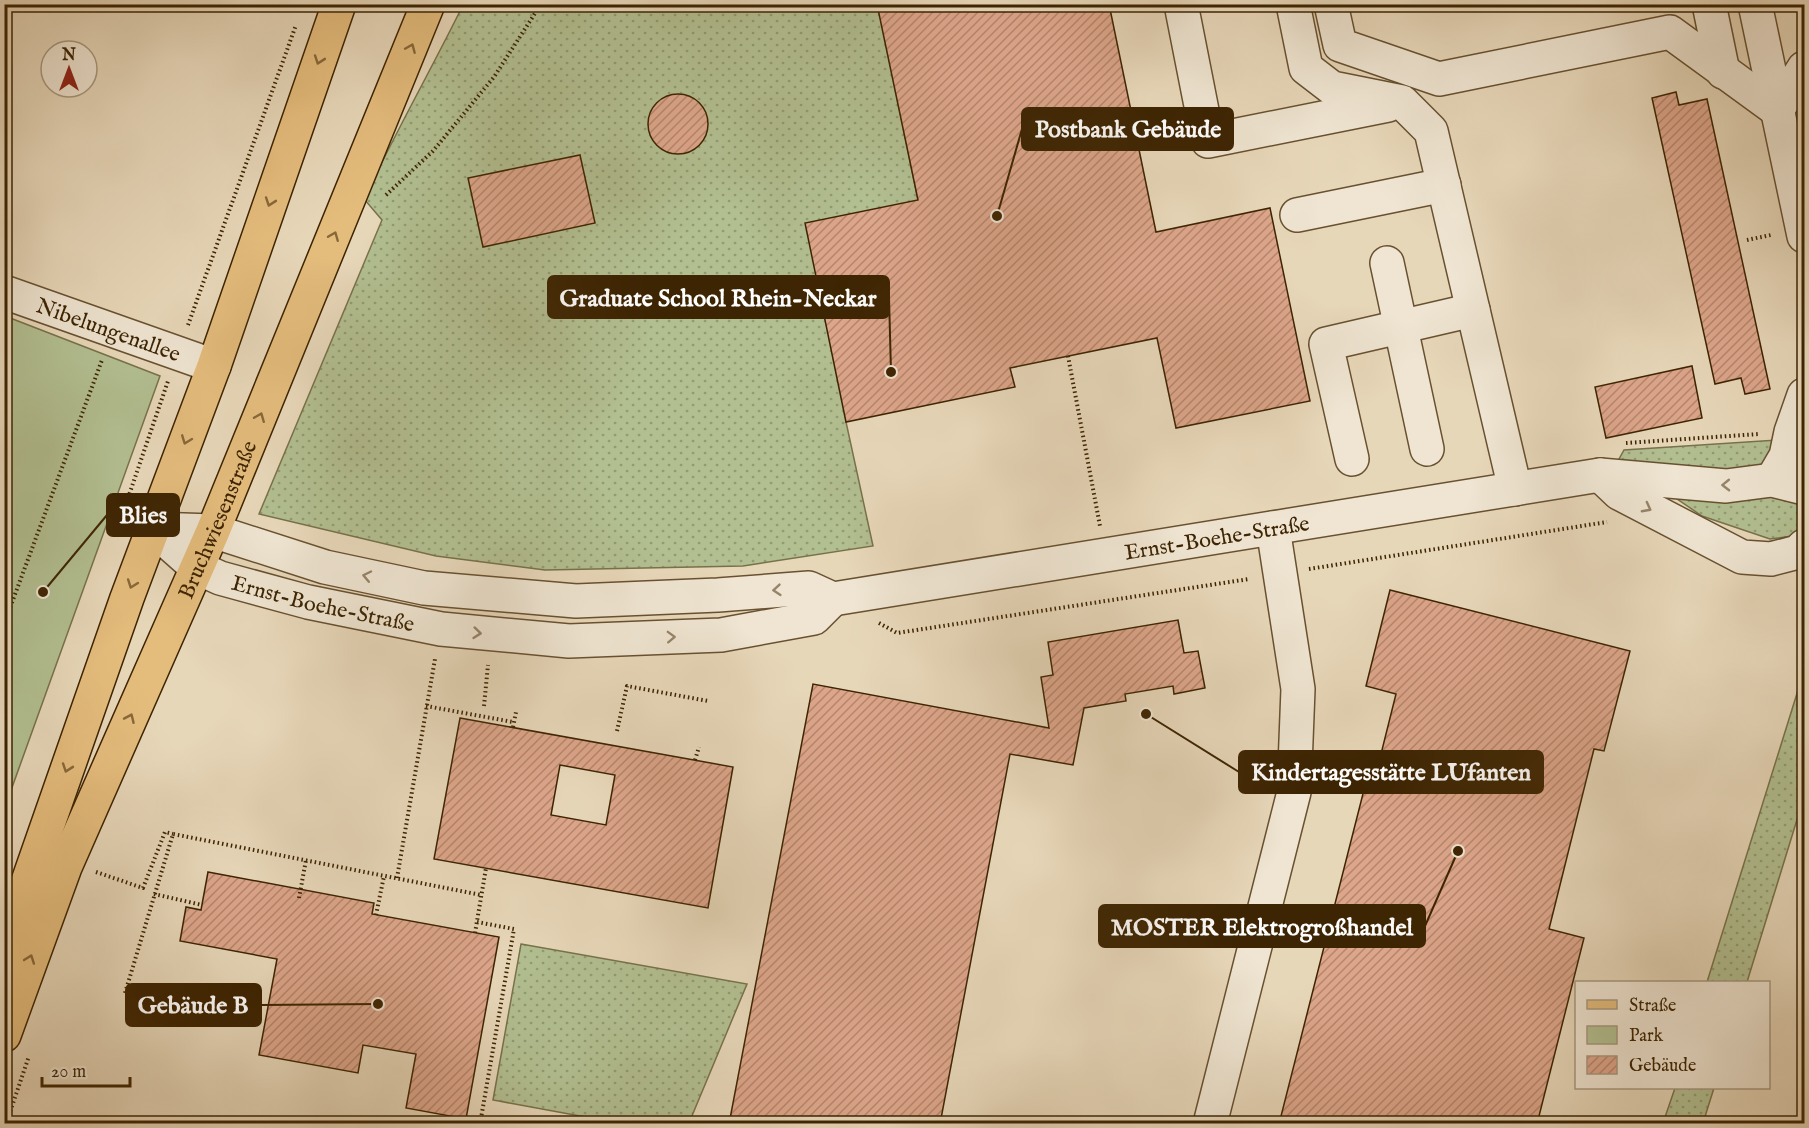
<svg xmlns="http://www.w3.org/2000/svg" width="1809" height="1128" viewBox="0 0 1809 1128" font-family="'IM FELL English',serif">
	<style>
		.grass { fill: url(#grass-dots); stroke: #78724a; stroke-width: 1.5 }
		.park { fill: #b2bf91; stroke: #78724a; stroke-width: 1.5 }
		.building { fill: url(#building-hatch); stroke: #3d2402; stroke-width: 1.5; fill-rule: evenodd }
		.lines { fill: none; stroke-linecap: round; stroke-linejoin: round }
		.minor-casing { stroke: #685130; stroke-width: 36 }
		.major-casing { stroke: #3d2402; stroke-width: 36 }
		.path { stroke: #3d2402; stroke-width: 4; stroke-dasharray: 1.5 3; stroke-linecap: butt }
		.minor { stroke: #efe5d2; stroke-width: 33 }
		.major { stroke: #e4bc7c; stroke-width: 33 }
		.oneway { stroke: #886839 }
		.oneway2 { stroke: #96846a }
		.labels { text-anchor: middle; stroke-width: 4.5; stroke-linejoin: round; paint-order: stroke }
		.street-label { font-size: 22px; fill: #3d2402; stroke: #efe5d2 }
		.leader { fill: none; stroke: #3d2402; stroke-width: 2 }
		.callout-dot { fill: #3d2402; stroke: #efe5d2; stroke-width: 2 }
		.callout { fill: #3d2402; stroke: #3d2402; stroke-width: 2 }
		.callout-label { font-size: 24px; text-anchor: middle; font-weight: bold; fill: #fff }
	</style>
	<defs>
		<pattern id="grass-dots" width="8" height="8" patternUnits="userSpaceOnUse" patternTransform="scale(1.5)"><rect width="8" height="8" fill="#b2bf91"/><path d="M2 2h.1M6 6h.1" fill="none" stroke="#929b74" stroke-width="1.8" stroke-linecap="round"/></pattern>
		<pattern id="building-hatch" width="6" height="6" patternUnits="userSpaceOnUse" patternTransform="scale(1.5)"><rect width="6" height="6" fill="#dda58a"/><path d="M-1 1l2-2M0 6l6-6M5 7l2-2" fill="none" stroke="#b4866f"/></pattern>
	</defs>
	<rect width="100%" height="100%" fill="#e7d7b9"/>
	<filter id="stains"><feTurbulence type="fractalNoise" baseFrequency=".00333" numOctaves="4"/><feColorMatrix values="0 0 0 0 .2 0 0 0 0 .09 0 0 0 0 .02 0 0 0 .5 -.17"/></filter>
	<radialGradient id="worn" r=".72"><stop offset=".6" stop-color="#630" stop-opacity="0"/><stop offset="1" stop-color="#630" stop-opacity=".3"/></radialGradient>
	<path class="grass" d="M 463,5 L 878,5 L 918,200 L 846,422 L 873,546 L 743,566 L 545,570 L 436,556 L 259,514 L 382,220 L 364,199 C 395,133 431,70 463,5 Z
		M 1777,440 C 1774,451 1767,464 1757,470 C 1737,481 1644,464 1618,461 L 1624,450 Z
		M 1661,488 L 1760,491 L 1801,501 L 1804,523 L 1800,535 L 1770,539 L 1702,516 Z
		M 1804,671 L 1804,797 L 1747,982 L 1707,982 Z
		M 521,944 L 747,984 L 689,1123 L 618,1123 L 493,1100 Z
		M 1675,1088 L 1714,1088 L 1703,1123 L 1663,1123 Z"/>
	<path class="park" d="M 5,316 L 160,376 L 5,807 Z"/>
	<path class="building" d="M 901,4 L 1109,4 L 1156,232 L 1270,208 L 1310,401 L 1176,428 L 1157,338 L 1010,368 L 1015,387 L 846,422 L 805,223 L 918,200 L 878,9 Z
		M 1676,92 L 1679,105 L 1707,99 L 1770,389 L 1745,394 L 1741,378 L 1715,384 L 1652,98 Z
		M648 124a30 30 0 1 1 60 0a30 30 0 1 1-60 0Z
		M 580,155 L 595,223 L 483,247 L 468,178 Z
		M 1692,366 L 1702,418 L 1606,438 L 1595,387 Z
		M 1390,590 L 1630,651 L 1604,751 L 1594,749 L 1549,929 L 1584,938 L 1537,1124 L 1279,1124 L 1368,774 L 1376,774 L 1396,694 L 1366,686 Z
		M 1178,620 L 1184,653 L 1198,651 L 1205,688 L 1174,694 L 1173,686 L 1125,694 L 1126,701 L 1084,708 L 1073,765 L 1010,754 L 940,1124 L 729,1124 L 813,684 L 1049,728 L 1041,677 L 1053,675 L 1048,642 Z
		M 460,718 L 733,767 L 708,908 L 434,859 ZM 560,765 L 615,775 L 606,825 L 551,815 Z
		M 208,872 L 374,903 L 372,914 L 499,937 L 466,1119 L 406,1108 L 416,1054 L 363,1045 L 358,1073 L 259,1055 L 277,959 L 180,941 L 186,907 L 201,910 Z"/>
	<g class="lines">
		<defs>
			<g id="minor">
				<path d="M 1181,4 L 1208,141 L 1388,105"/>
				<path d="M 1293,4 L 1306,68 L 1332,88 L 1402,102 L 1431,131 L 1515,489"/>
				<path d="M 1331,4 L 1340,45 L 1439,79 L 1670,32 L 1777,110"/>
				<path d="M 1709,4 L 1723,72"/>
				<path d="M 1755,4 L 1804,236"/>
				<path d="M 1777,110 L 1804,68"/>
				<path d="M 1297,215 L 1444,185"/>
				<path d="M 1387,263 L 1427,449"/>
				<path id="s1" d="M 4,292 L 214,366"/>
				<path d="M 1352,459 L 1326,344 L 1473,310"/>
				<path d="M 1600,475 L 1619,493 L 1742,557 L 1771,559 L 1798,552 L 1804,546"/>
				<path d="M 1772,480 L 1786,456 L 1791,432 L 1804,395"/>
				<path id="s2" d="M 153,529 L 213,531 L 325,567 L 424,588 L 576,601 L 718,595 L 809,588 L 833,599 L 1600,475 L 1726,486 L 1772,480 L 1804,488"/>
				<path id="s3" d="M 153,529 L 196,567 L 220,578 L 308,602 L 441,629 L 569,641 L 721,635 L 814,618 L 833,599"/>
				<path d="M 1210,1124 L 1294,792 L 1298,689 L 1273,528"/>
			</g>
			<g id="major">
				<path d="M 4,950 L 127,598 L 214,366 L 339,4"/>
				<path id="s4" d="M 4,1035 L 65,867 L 213,531 L 428,4"/>
			</g>
		</defs>
		<use href="#minor" class="minor-casing"/>
		<use href="#major" class="major-casing"/>
		<path class="path" d="M 386,195 L 433,151 L 494,77 L 541,4
			M 1747,240 L 1771,235
			M 188,325 L 296,25
			M 1068,356 L 1100,526
			M 1626,443 L 1759,434
			M 128,498 L 168,381
			M 1309,569 L 1607,522
			M 879,623 L 897,633 L 1249,579
			M 4,624 L 102,360
			M 426,706 L 513,722
			M 484,706 L 488,665
			M 513,727 L 516,712
			M 617,731 L 627,686 L 708,701
			M 695,760 L 699,747
			M 96,872 L 143,888 L 165,832 L 173,834
			M 397,878 L 435,659
			M 154,894 L 202,905
			M 299,898 L 306,860
			M 376,915 L 384,876
			M 477,922 L 514,929 L 480,1124
			M 475,933 L 486,868
			M 125,993 L 173,834 L 481,895
			M 6,1124 L 29,1056"/>
		<use href="#minor" class="minor"/>
		<use href="#major" class="major"/>
	</g>
	<defs><path id="oneway-chevron" d="M-2-3.5L2.5 0L-2 3.5" fill="none" stroke-width="1.6" stroke-linecap="round" stroke-linejoin="round" transform="scale(1.5)"/></defs>
	<g class="oneway">
		<use href="#oneway-chevron" transform="translate(411 48) rotate(-67)"/>
		<use href="#oneway-chevron" transform="translate(319 60) rotate(109)"/>
		<use href="#oneway-chevron" transform="translate(270 202) rotate(109)"/>
		<use href="#oneway-chevron" transform="translate(334 236) rotate(-68)"/>
		<use href="#oneway-chevron" transform="translate(260 417) rotate(-68)"/>
		<use href="#oneway-chevron" transform="translate(186 440) rotate(111)"/>
		<use href="#oneway-chevron" transform="translate(132 584) rotate(110)"/>
		<use href="#oneway-chevron" transform="translate(130 718) rotate(-66)"/>
		<use href="#oneway-chevron" transform="translate(67 768) rotate(109)"/>
		<use href="#oneway-chevron" transform="translate(30 959) rotate(-70)"/>
	</g>
	<g class="oneway2">
		<use href="#oneway-chevron" transform="translate(1726 485) rotate(179)"/>
		<use href="#oneway-chevron" transform="translate(1647 508) rotate(28)"/>
		<use href="#oneway-chevron" transform="translate(367 576) rotate(-168)"/>
		<use href="#oneway-chevron" transform="translate(777 590) rotate(175)"/>
		<use href="#oneway-chevron" transform="translate(477 633) rotate(6)"/>
		<use href="#oneway-chevron" transform="translate(671 637) rotate(-2)"/>
	</g>
	<g class="labels">
		<g class="street-label">
			<text dy="8" stroke="none"><textPath href="#s1" startOffset="111">Nibelungenallee</textPath></text>
			<text dy="8" stroke="none"><textPath href="#s4" startOffset="558">Bruchwiesenstraße</textPath></text>
			<text dy="8" stroke="none"><textPath href="#s2" startOffset="1080">Ernst-Boehe-Straße</textPath></text>
			<text dy="8" stroke="none"><textPath href="#s3" startOffset="190">Ernst-Boehe-Straße</textPath></text>
		</g>
	</g>
	<path class="leader" d="M997 216L1022 129M891 372L889 297M43 592L107 515M1146 714L1239 772M1458 851L1425 926M378 1004L261 1005"/>
	<g class="callout-dot">
		<circle cx="997" cy="216" r="6"/>
		<circle cx="891" cy="372" r="6"/>
		<circle cx="43" cy="592" r="6"/>
		<circle cx="1146" cy="714" r="6"/>
		<circle cx="1458" cy="851" r="6"/>
		<circle cx="378" cy="1004" r="6"/>
	</g>
	<g class="callout">
		<rect x="1022" y="108" width="211" height="42" rx="6"/>
		<rect x="548" y="276" width="341" height="42" rx="6"/>
		<rect x="107" y="494" width="72" height="42" rx="6"/>
		<rect x="1239" y="751" width="304" height="42" rx="6"/>
		<rect x="1099" y="905" width="326" height="42" rx="6"/>
		<rect x="126" y="984" width="135" height="42" rx="6"/>
	</g>
	<g class="callout-label">
		<text x="1128" y="137">Postbank Gebäude</text>
		<text x="718" y="306">Graduate School Rhein-Neckar</text>
		<text x="143" y="523">Blies</text>
		<text x="1391" y="780">Kindertagesstätte LUfanten</text>
		<text x="1262" y="935">MOSTER Elektrogroßhandel</text>
		<text x="193" y="1013">Gebäude B</text>
	</g>
	<rect width="1809" height="1128" fill="none" stroke="#e7d7b9" stroke-width="24"/>
	<rect x="6" y="6" width="1797" height="1116" fill="none" stroke="#3d2402" stroke-width="3"/>
	<rect x="12" y="12" width="1785" height="1104" fill="none" stroke="#3d2402" stroke-width="1.5"/>
	<rect x="1575" y="981" width="195" height="108" fill="#efe5d2" stroke="#a8987f" stroke-width="1.5"/>
	<rect x="1587" y="1000" width="30" height="9" fill="#e4bc7c" stroke="#a8987f" stroke-width="1.5"/>
	<text x="1629" y="1011" font-size="18" fill="#3d2402">Straße</text>
	<rect x="1587" y="1026" width="30" height="18" fill="#b2bf91" stroke="#a8987f" stroke-width="1.5"/>
	<text x="1629" y="1041" font-size="18" fill="#3d2402">Park</text>
	<rect x="1587" y="1056" width="30" height="18" fill="url(#building-hatch)" stroke="#a8987f" stroke-width="1.5"/>
	<text x="1629" y="1071" font-size="18" fill="#3d2402">Gebäude</text>
	<g transform="translate(69 69)"><circle r="28" fill="#efe5d2" stroke="#a8987f" stroke-width="1.5"/>
	<path d="M0-4.5L10 22L0 15L-10 22Z" fill="#8f2418"/>
	<text y="-9" font-size="16" font-weight="bold" text-anchor="middle" fill="#3d2402">N</text>
	</g>
	<path d="M42 1077v9h88v-9" fill="none" stroke="#3d2402" stroke-width="3"/>
	<text x="51" y="1077" font-size="18" fill="#3d2402" stroke="#efe5d2" stroke-width="4.5" paint-order="stroke">20 m</text>
	<rect width="100%" height="100%" filter="url(#stains)"/>
	<rect width="100%" height="100%" fill="url(#worn)"/>
</svg>
